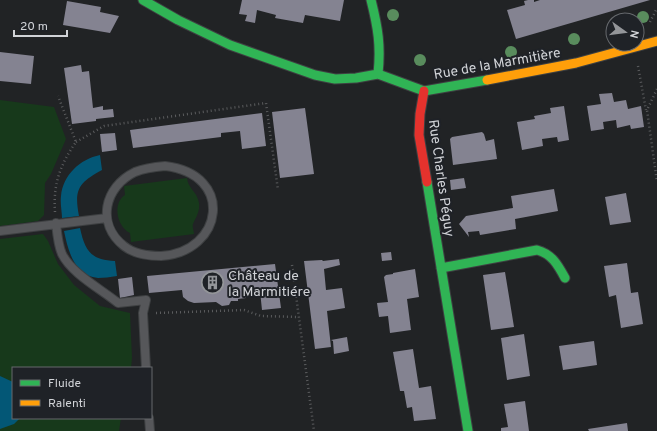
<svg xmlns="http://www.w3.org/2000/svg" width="657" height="431" viewBox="0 0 657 431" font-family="Overpass,sans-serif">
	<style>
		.green { fill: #17391b }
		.water { fill: #035776 }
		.building { fill: #848391 }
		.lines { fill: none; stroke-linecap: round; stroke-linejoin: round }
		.lane-casing { stroke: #3e4042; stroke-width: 10 }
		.fast-casing { stroke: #3e4042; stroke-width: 11 }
		.slow-casing { stroke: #3e4042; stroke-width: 11 }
		.jam-casing { stroke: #3e4042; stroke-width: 11 }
		.path { stroke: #5b5c5e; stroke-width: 2.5; stroke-dasharray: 1 3; stroke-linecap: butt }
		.lane { stroke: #56575a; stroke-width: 8 }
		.fast { stroke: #30b455; stroke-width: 9 }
		.slow { stroke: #ff9f0a; stroke-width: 9 }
		.jam { stroke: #e5322d; stroke-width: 9 }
		.tree { fill: #598c5d }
		.labels { text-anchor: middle; stroke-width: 4; stroke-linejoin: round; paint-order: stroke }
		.street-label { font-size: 14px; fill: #d1d3d7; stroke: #1f2227 }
		.poi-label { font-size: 14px; fill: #d1d3d7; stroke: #1f2227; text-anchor: start }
	</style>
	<rect width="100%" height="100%" fill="#212325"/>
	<path class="green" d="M 0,100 L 54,107 L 66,139 L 51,174 L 45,183 L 44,215 L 38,221 L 0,226 Z
		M 187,178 C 188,189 197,191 199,203 C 200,212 196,217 193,224 C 192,227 194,231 194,234 L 131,242 L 130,233 C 117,227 112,203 125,195 L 124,186 Z
		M 43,234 L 48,241 L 58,264 L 74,285 L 100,306 L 130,313 L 132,358 L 131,368 L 13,368 L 13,418 L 121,418 L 119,431 L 0,431 L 0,239 Z"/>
	<path class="water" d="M 100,155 L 102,170 C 78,183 74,190 79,216 L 62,218 C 62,212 60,203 61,196 C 63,175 80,159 100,155 Z
		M 80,228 C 85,251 91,260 115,261 L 117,276 C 110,277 104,278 98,278 C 74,276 68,250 64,231 Z
		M 0,376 L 13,382 L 13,418 L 20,418 L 14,424 L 0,429 Z"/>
	<path class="building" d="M 242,0 L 344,0 L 340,21 L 305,15 L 303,23 L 275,18 L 276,15 L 257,10 L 255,23 L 245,21 L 247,15 L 239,14 Z
		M 528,0 L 534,0 L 534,2 L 540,0 L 650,0 L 516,39 L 507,10 L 525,5 L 524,1 Z
		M 67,1 L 101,7 L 100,12 L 119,16 L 110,33 L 63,25 Z
		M 0,52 L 34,56 L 31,84 L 0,81 Z
		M 81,65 L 82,72 L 89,71 L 93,108 L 103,106 L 103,110 L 113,109 L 114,117 L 96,119 L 96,121 L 72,124 L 64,68 Z
		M 612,93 L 614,102 L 626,100 L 628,109 L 641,106 L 644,127 L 631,129 L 630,125 L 617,128 L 616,120 L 603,122 L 604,129 L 591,131 L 587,106 L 601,104 L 599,94 Z
		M 564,106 L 569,140 L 558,142 L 557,137 L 542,139 L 543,146 L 522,150 L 517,122 L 535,119 L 534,116 L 551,113 L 550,108 Z
		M 305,108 L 314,174 L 280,178 L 272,112 Z
		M 262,113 L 266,146 L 242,149 L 240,131 L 221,133 L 221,137 L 133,148 L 130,130 Z
		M 482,132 L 484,134 L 486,141 L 494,139 L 497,159 L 453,165 L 450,139 L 452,137 Z
		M 115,133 L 117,150 L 102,152 L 100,134 Z
		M 464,178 L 466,188 L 451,190 L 450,180 Z
		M 554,189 L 558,211 L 515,219 L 516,229 L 480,235 L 479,231 L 468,232 L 469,237 L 459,224 L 466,216 L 513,208 L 511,196 Z
		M 626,193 L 631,222 L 610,225 L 605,197 Z
		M 391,252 L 392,260 L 382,261 L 381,253 Z
		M 339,259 L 340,265 L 324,269 L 326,290 L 342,288 L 345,308 L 327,311 L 331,347 L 315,349 L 304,261 L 322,260 L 323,261 Z
		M 627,263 L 631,293 L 638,292 L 643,324 L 621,328 L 616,295 L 609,297 L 604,266 Z
		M 275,264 L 281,308 L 262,310 L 260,291 L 246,292 L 246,298 L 238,299 L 238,301 L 231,301 L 229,305 L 222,306 L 216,302 L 194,303 L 188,301 L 183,297 L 182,290 L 149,293 L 147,276 Z
		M 415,269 L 419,297 L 407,299 L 411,330 L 390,333 L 388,316 L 379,317 L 377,303 L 388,302 L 384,277 L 386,275 L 393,274 L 393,273 Z
		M 505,272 L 514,327 L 491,330 L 483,275 Z
		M 132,277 L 134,295 L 120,298 L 118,279 Z
		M 524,334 L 530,376 L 507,380 L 501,338 Z
		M 347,337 L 349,351 L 334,354 L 333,341 L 331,340 Z
		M 594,341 L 597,365 L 563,370 L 559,346 Z
		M 413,349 L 419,388 L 431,386 L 436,419 L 414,421 L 412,407 L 407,408 L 404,391 L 400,391 L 393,352 Z
		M 525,401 L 529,431 L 501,431 L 501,428 L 508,427 L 504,404 Z
		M 627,423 L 628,431 L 589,431 L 588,429 Z"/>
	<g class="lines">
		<defs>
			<path id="lane" d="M 165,166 C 235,174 224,252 161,256 C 148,256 134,254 124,246 C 96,224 104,187 135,172 C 145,168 154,167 165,166 Z
				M 56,223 C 57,233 58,245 62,254 C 72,274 101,289 118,303 L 146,300 L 143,313 L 146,368
				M 0,231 L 107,218
				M 149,418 L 150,431"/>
			<path id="fast" d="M 143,0 L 178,20 L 230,45 L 315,75 L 335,79 L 356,78 L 378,74 L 424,91 L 487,80
				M 371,0 C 378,28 381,46 378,74
				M 427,182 L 468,431
				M 441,268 L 537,250 C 552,254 558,265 565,278"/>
			<path id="slow" d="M 487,80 L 576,63 L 657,41"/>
			<path id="jam" d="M 424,91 L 420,114 L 419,135 L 427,182"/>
		</defs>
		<use href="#lane" class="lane-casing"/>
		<use href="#fast" class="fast-casing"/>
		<use href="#slow" class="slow-casing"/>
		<use href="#jam" class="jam-casing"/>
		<path class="path" d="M 650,22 L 657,8
			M 638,66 L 646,110
			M 657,89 L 647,110 L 657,182
			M 76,142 L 104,126 L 266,103 L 278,190
			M 55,212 C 53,184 60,165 76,142 L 58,96
			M 292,265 L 314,431
			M 156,313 L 244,310 L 261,316 L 299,317"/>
		<use href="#lane" class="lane"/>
		<use href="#fast" class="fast"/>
		<use href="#slow" class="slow"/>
		<use href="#jam" class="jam"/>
	</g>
	<g class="tree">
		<circle cx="393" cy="15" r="6"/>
		<circle cx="643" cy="17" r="6"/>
		<circle cx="574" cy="39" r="6"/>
		<circle cx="511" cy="52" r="6"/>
		<circle cx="420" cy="60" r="6"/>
	</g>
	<defs>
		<symbol id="building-ring" viewBox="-11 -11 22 22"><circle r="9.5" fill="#1f2227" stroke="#939599" stroke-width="1.5"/><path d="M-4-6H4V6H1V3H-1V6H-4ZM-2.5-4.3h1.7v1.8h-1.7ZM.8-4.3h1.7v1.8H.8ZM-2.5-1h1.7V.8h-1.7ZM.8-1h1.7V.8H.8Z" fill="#939599"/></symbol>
	</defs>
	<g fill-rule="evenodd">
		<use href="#building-ring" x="200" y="270" width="25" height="25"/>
	</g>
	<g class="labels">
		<g class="street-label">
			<text transform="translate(497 63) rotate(-10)" y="5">Rue de la Marmitière</text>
			<text transform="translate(442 178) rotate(82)" y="5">Rue Charles Péguy</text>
		</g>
		<g class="poi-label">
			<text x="228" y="280">Château de<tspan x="228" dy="16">la Marmitiére</tspan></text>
		</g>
	</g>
	<rect x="12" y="367" width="140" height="52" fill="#1f2227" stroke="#66696d"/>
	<rect x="20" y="380" width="20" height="6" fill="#30b455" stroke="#66696d"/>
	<text x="48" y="387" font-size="12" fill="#d1d3d7">Fluide</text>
	<rect x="20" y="400" width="20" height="6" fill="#ff9f0a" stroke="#66696d"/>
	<text x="48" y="407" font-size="12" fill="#d1d3d7">Ralenti</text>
	<g transform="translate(625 32) rotate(104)"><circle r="19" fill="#1f2227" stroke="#66696d"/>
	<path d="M0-3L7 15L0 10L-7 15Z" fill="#939599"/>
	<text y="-6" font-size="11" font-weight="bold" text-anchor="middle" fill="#d1d3d7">N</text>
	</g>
	<path d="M14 30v6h53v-6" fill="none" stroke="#d1d3d7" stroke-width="2"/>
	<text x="20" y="30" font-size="12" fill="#d1d3d7" stroke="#1f2227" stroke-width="3" paint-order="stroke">20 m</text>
</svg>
